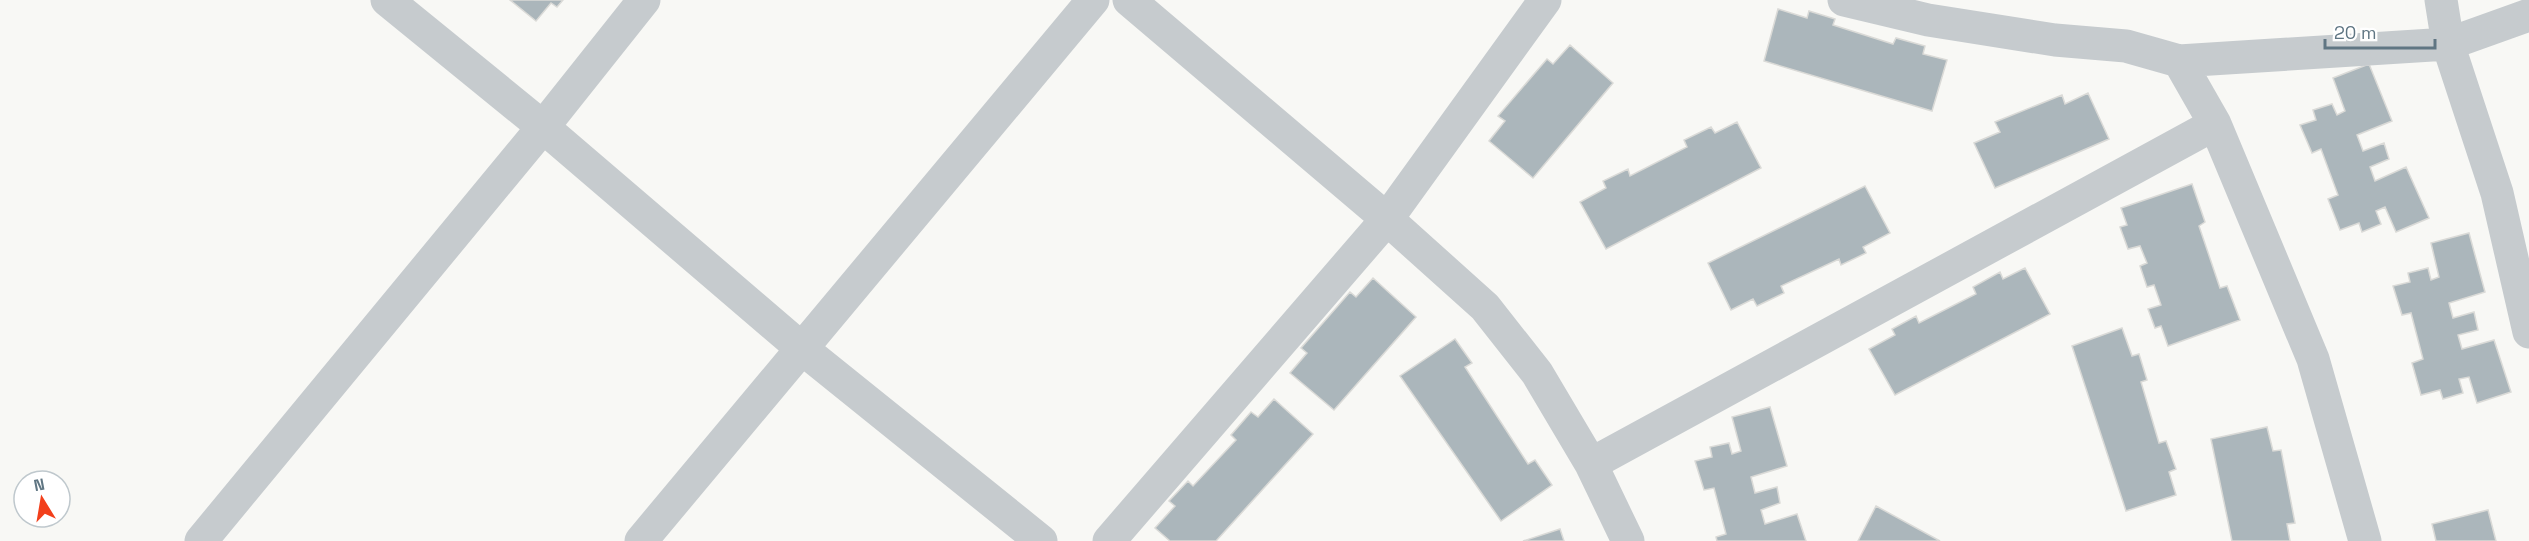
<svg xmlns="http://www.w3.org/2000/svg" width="2529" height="541" viewBox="0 0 2529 541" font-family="'Space Grotesk',sans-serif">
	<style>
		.building { fill: #abb6bb; stroke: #dadad7; stroke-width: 1.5 }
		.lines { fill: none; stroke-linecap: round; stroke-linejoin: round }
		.minor { stroke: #c6cbce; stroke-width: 33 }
	</style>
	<rect width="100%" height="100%" fill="#f8f8f5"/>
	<path class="building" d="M 510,0 L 563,0 L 557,7 L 551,3 L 536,21 Z
		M 1778,9 L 1807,18 L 1809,11 L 1835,19 L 1833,25 L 1893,44 L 1896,38 L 1925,46 L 1923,54 L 1947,60 L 1932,111 L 1764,61 Z
		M 1570,45 L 1613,83 L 1533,178 L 1489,141 L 1505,121 L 1498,116 L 1547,59 L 1553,64 Z
		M 2369,64 L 2392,121 L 2357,135 L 2363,151 L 2384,143 L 2389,159 L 2370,167 L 2375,181 L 2406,167 L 2429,218 L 2396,232 L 2385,207 L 2376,211 L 2381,224 L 2362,232 L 2359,223 L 2340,230 L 2328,199 L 2338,195 L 2321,149 L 2312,153 L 2300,125 L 2316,120 L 2313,110 L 2332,104 L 2337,115 L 2345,111 L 2333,78 Z
		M 2088,93 L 2109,139 L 1995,188 L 1974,143 L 2000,132 L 1995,122 L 2062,95 L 2065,104 Z
		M 1737,122 L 1761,168 L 1606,249 L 1580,202 L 1606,188 L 1603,181 L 1628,169 L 1630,176 L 1687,147 L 1684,140 L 1711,127 L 1715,133 Z
		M 2192,184 L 2205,222 L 2199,226 L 2220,288 L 2227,286 L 2240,320 L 2168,346 L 2161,326 L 2155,328 L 2148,309 L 2161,305 L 2154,285 L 2147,287 L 2140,266 L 2147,263 L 2140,246 L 2128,249 L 2120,227 L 2127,225 L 2121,208 Z
		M 1865,186 L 1890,233 L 1863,247 L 1866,253 L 1841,265 L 1839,259 L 1781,286 L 1784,293 L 1757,306 L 1753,299 L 1731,310 L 1708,263 Z
		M 2469,233 L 2485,292 L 2449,303 L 2453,318 L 2474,312 L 2478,330 L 2458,335 L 2462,349 L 2494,340 L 2511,392 L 2477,403 L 2469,377 L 2459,379 L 2463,393 L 2443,399 L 2440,390 L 2421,395 L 2412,363 L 2423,359 L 2411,313 L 2402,315 L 2393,286 L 2410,282 L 2408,273 L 2428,268 L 2431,280 L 2439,277 L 2431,243 Z
		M 2025,268 L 2050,314 L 1895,395 L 1869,349 L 1895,335 L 1892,329 L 1916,316 L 1919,323 L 1976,294 L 1973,287 L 2000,272 L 2003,279 Z
		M 1373,278 L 1416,317 L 1334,410 L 1290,373 L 1307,353 L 1301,348 L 1350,292 L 1356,297 Z
		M 2122,328 L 2132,356 L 2139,354 L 2147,380 L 2141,382 L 2159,443 L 2166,441 L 2176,469 L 2169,472 L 2176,495 L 2126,511 L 2072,346 Z
		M 1455,339 L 1472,363 L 1465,367 L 1528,464 L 1535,460 L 1552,485 L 1501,521 L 1400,376 Z
		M 1274,399 L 1313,434 L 1216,541 L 1170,541 L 1155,528 L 1175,506 L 1169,501 L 1188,481 L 1193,486 L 1236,440 L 1231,435 L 1251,412 L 1258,417 Z
		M 1770,407 L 1787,466 L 1751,477 L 1755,493 L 1777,487 L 1780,503 L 1761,510 L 1765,524 L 1797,514 L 1806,541 L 1717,541 L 1716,537 L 1726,534 L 1714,488 L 1704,490 L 1695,461 L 1712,457 L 1710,447 L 1729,443 L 1732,454 L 1741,451 L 1732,417 Z
		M 2267,427 L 2273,451 L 2281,450 L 2295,523 L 2287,524 L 2290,541 L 2232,541 L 2211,439 Z
		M 1876,506 L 1940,541 L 1858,541 Z
		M 2488,510 L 2496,541 L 2436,541 L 2432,524 Z
		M 1560,529 L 1564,541 L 1523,541 Z"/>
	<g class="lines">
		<path class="minor" d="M 387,0 L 543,127 L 800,347 L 1041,541
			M 1129,0 L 1387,219 L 1485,307 L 1537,373 L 1591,464 L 1628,541
			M 1844,0 L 1928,20 L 2055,40 L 2126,46 L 2179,61 L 2215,124 L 2313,359 L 2365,541
			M 2441,0 L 2448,44 L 2497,193 L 2529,332
			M 2179,61 L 2448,44 L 2529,15
			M 1591,464 L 2215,124
			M 201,541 L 543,127 L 644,0
			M 641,541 L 1093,0
			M 1109,541 L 1387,219 L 1545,0"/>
	</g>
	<g transform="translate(42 499) rotate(349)"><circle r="28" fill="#ffffff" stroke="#bfc8cd" stroke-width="1.5"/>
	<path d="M0-4.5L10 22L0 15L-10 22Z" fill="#f23f1b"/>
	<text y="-9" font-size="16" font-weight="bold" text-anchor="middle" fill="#607683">N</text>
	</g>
	<path d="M2325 39v9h110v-9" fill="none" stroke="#607683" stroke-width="3"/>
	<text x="2334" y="39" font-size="18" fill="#607683" stroke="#ffffff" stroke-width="4.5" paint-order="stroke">20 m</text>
</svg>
